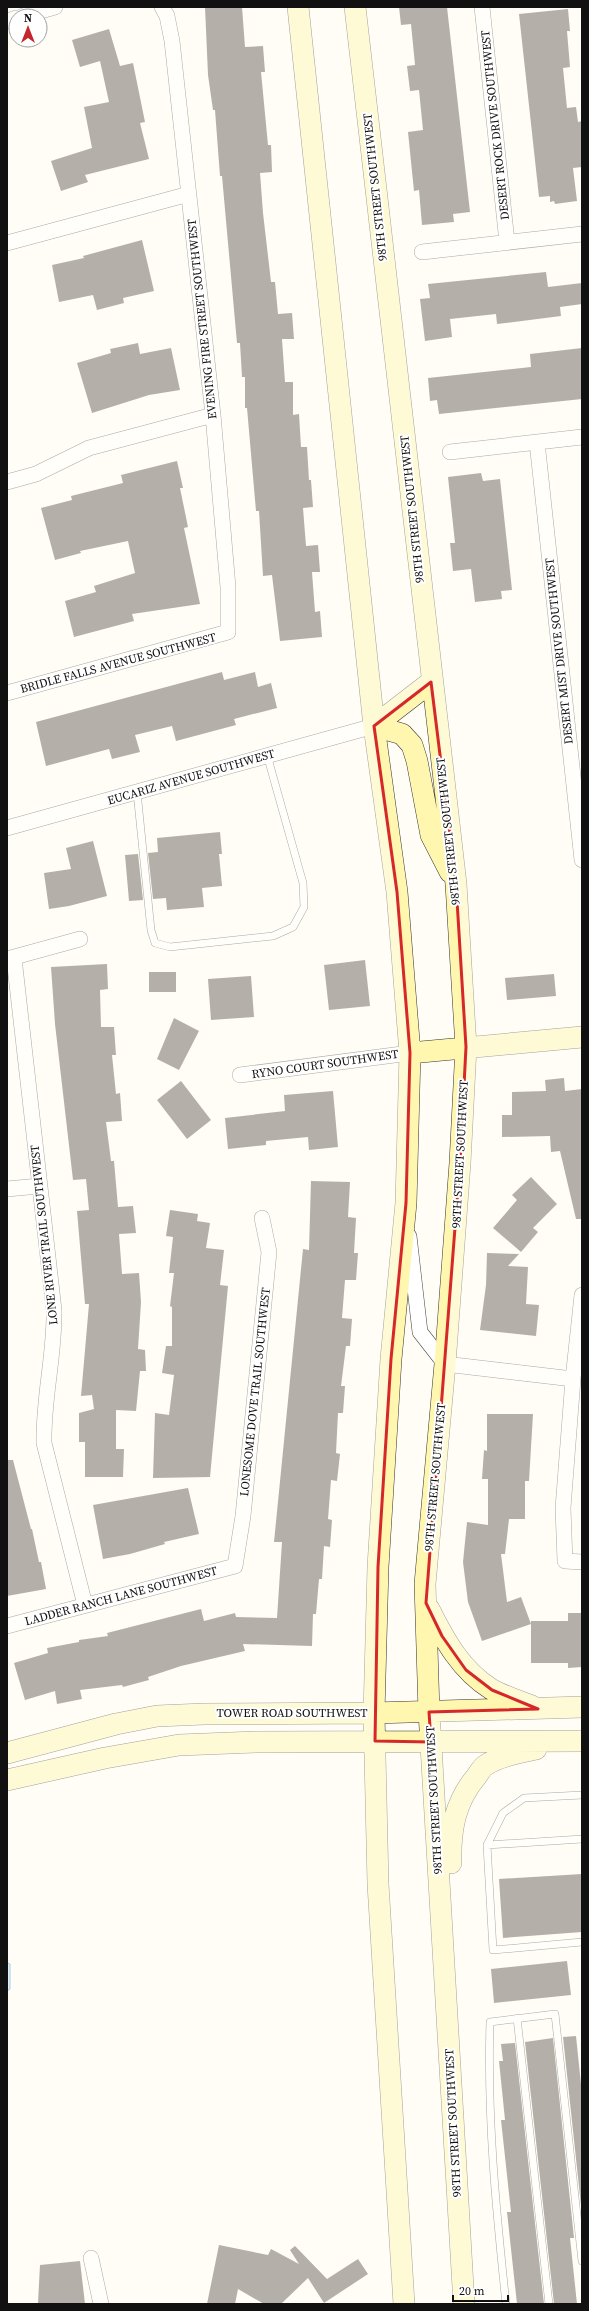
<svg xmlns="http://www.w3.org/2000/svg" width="589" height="2311" viewBox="0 0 589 2311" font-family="'Source Serif 4',serif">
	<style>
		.water { fill: #b9e0f7; stroke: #3f96cf }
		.building { fill: #5a524d }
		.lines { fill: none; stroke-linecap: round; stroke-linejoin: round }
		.lane-casing { stroke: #444; stroke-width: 8 }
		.street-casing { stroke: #444; stroke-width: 16 }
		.secondary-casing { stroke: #333; stroke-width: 22 }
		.lane { stroke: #fff; stroke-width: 7 }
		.street { stroke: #fff; stroke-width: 15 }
		.secondary { stroke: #fff6b0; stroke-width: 21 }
		.marked { fill: none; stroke: #d62828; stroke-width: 3; stroke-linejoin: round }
		.labels { text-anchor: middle; stroke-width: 4; stroke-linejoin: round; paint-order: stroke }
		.street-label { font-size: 12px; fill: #111; stroke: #fff }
	</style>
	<rect width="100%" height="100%" fill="#fffdf5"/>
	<path class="water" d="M 7,1963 L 10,1964 L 10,1989 L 7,1991 Z"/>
	<path class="building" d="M 205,7 L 242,7 L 245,47 L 263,46 L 265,72 L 261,72 L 268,145 L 271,145 L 272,172 L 260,173 L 263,213 L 271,282 L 275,282 L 278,314 L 292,313 L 294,339 L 282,339 L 285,382 L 293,382 L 293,415 L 299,414 L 301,447 L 307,447 L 309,480 L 311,480 L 313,507 L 303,508 L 306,546 L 318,545 L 320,572 L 312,572 L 315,612 L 320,611 L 322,637 L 280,641 L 272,575 L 263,576 L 259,511 L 256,511 L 247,408 L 245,408 L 245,377 L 242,377 L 240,343 L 237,343 L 222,176 L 220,176 L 215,110 L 213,110 L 208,75 Z
		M 399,7 L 447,7 L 470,212 L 453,214 L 454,222 L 422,225 L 419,190 L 414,191 L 408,132 L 423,130 L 419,90 L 410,91 L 407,66 L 415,65 L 411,24 L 401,25 Z
		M 568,9 L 570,31 L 567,31 L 570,67 L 563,68 L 567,108 L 576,107 L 578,122 L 582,121 L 582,167 L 573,168 L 577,201 L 555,204 L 554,201 L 550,202 L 550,196 L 539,197 L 519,14 Z
		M 109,29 L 120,66 L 133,63 L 145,122 L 140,123 L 149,159 L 85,175 L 88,182 L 61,191 L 51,161 L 92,148 L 84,107 L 109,102 L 100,61 L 80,67 L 72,40 Z
		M 142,240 L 154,291 L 123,298 L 124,303 L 97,310 L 93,295 L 59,302 L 52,265 L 84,258 L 83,256 Z
		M 546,272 L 548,287 L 582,283 L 582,304 L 560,307 L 561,316 L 497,324 L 496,314 L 450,319 L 452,337 L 425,341 L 420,299 L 430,298 L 428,284 Z
		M 138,343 L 140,354 L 171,348 L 180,390 L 149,395 L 92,413 L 77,363 L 111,353 L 110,349 Z
		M 582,348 L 582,399 L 439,414 L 437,400 L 430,401 L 428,378 L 531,367 L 530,354 Z
		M 177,461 L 183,488 L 180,488 L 188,527 L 184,528 L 200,604 L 132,614 L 134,621 L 74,637 L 65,601 L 96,592 L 94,586 L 135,573 L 128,541 L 80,551 L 81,553 L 55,560 L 41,508 L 72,500 L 71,496 L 123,483 L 121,475 Z
		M 481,473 L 483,481 L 500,479 L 512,590 L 501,591 L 502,599 L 475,602 L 471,569 L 453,571 L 450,543 L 455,543 L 448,477 Z
		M 222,672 L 224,680 L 255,672 L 258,687 L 271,683 L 277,708 L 234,719 L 236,725 L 176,741 L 172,726 L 135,735 L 140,752 L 112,759 L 109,749 L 46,766 L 36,722 Z
		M 220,832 L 222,854 L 219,854 L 222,886 L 202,888 L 204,907 L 167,910 L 166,898 L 153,899 L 148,853 L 158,852 L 157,838 Z
		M 93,841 L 107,896 L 69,906 L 49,909 L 44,873 L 71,869 L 66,848 Z
		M 138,854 L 143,900 L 129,901 L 125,855 Z
		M 365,960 L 370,1006 L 329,1010 L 324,965 Z
		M 107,964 L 108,989 L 100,990 L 101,1027 L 114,1027 L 116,1055 L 112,1055 L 116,1094 L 120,1093 L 122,1121 L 106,1122 L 111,1161 L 114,1161 L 118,1207 L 133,1206 L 136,1233 L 119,1234 L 122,1274 L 139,1273 L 141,1302 L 138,1349 L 145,1350 L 146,1371 L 140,1371 L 136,1411 L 116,1410 L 116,1449 L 124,1449 L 123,1477 L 85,1477 L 85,1442 L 79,1442 L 79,1413 L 94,1409 L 92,1395 L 81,1396 L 89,1304 L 85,1304 L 77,1211 L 89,1210 L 86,1179 L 73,1180 L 55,1024 L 51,967 Z
		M 149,972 L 176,972 L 176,992 L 149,992 Z
		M 554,974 L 556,996 L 507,1000 L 505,978 Z
		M 251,976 L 254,1017 L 211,1020 L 208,979 Z
		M 174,1018 L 199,1031 L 179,1070 L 157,1059 Z
		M 564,1078 L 565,1091 L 582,1089 L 582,1219 L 576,1219 L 560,1151 L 551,1152 L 550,1136 L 502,1137 L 502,1115 L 512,1115 L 512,1092 L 546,1091 L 545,1080 Z
		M 181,1081 L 211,1120 L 187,1139 L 157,1100 Z
		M 333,1091 L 338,1147 L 309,1150 L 308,1137 L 266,1141 L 266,1145 L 228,1149 L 225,1118 L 285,1111 L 284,1095 Z
		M 531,1177 L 557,1204 L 533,1228 L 538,1232 L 521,1252 L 493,1228 L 517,1200 L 512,1195 Z
		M 311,1181 L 350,1182 L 348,1217 L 356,1218 L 354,1253 L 358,1253 L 356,1280 L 345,1280 L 342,1318 L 352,1319 L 350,1346 L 346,1346 L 341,1386 L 345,1386 L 343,1413 L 338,1413 L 336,1453 L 340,1454 L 337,1481 L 331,1480 L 328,1519 L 332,1520 L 330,1547 L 324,1546 L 322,1579 L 319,1579 L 316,1614 L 313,1614 L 312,1646 L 243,1644 L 245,1651 L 181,1666 L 148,1677 L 149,1680 L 123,1687 L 122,1685 L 80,1690 L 82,1699 L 57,1704 L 55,1691 L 25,1700 L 14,1663 L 48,1653 L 47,1648 L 79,1642 L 79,1640 L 108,1636 L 107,1633 L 201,1609 L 204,1621 L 235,1613 L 236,1617 L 277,1618 L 282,1542 L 274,1542 L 303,1249 L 309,1250 Z
		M 170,1210 L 198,1214 L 197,1221 L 210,1223 L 206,1248 L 224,1250 L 220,1285 L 228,1286 L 210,1477 L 153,1478 L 155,1413 L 169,1415 L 174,1375 L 162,1373 L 166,1346 L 172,1346 L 172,1307 L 170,1306 L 174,1273 L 169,1273 L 173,1237 L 166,1236 Z
		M 487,1253 L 519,1254 L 508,1266 L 528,1267 L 526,1304 L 539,1305 L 536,1336 L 480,1330 L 486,1285 Z
		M 487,1414 L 533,1414 L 529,1481 L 525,1481 L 525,1519 L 509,1519 L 505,1554 L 501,1554 L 507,1602 L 521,1597 L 531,1624 L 531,1621 L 568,1621 L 568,1613 L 582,1613 L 582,1667 L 568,1668 L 568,1663 L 531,1663 L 531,1624 L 482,1641 L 468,1602 L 463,1562 L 467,1522 L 488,1525 L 488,1479 L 482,1479 L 484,1450 L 487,1451 Z
		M 7,1460 L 13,1460 L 31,1529 L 32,1529 L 39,1562 L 41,1562 L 46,1589 L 7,1596 Z
		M 188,1488 L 199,1534 L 164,1542 L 165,1544 L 130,1554 L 103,1559 L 93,1505 Z
		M 582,1874 L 582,1932 L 503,1938 L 499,1879 Z
		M 567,1961 L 571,1995 L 494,2003 L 491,1969 Z
		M 576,2036 L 582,2094 L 582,2215 L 563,2037 Z
		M 553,2038 L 574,2238 L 570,2238 L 577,2304 L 554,2304 L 525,2042 Z
		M 515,2043 L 544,2304 L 517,2304 L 507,2212 L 511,2212 L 501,2120 L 505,2120 L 499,2061 L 503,2061 L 501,2044 Z
		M 219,2245 L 268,2255 L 271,2249 L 299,2264 L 290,2250 L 295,2246 L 327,2279 L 358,2259 L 368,2274 L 324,2303 L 308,2278 L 281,2304 L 264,2304 L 238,2289 L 235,2304 L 207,2304 Z
		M 80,2261 L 85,2304 L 38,2303 L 40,2265 Z"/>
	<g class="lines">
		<defs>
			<path id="lane" d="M 137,792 L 151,930 L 155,943 L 170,947 L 273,936 L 293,927 L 304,907 L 303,883 L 267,755
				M 582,1795 L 524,1798 L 503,1813 L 487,1845 L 493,1950 L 582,1942
				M 487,1845 L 582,1839
				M 517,2018 L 549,2304
				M 506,2304 C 496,2209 487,2118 490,2022 L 555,2014 L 582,2261"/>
			<path id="street" d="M 482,7 L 507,242
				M 23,16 L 55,7
				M 7,21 L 16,18
				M 7,243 L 189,194
				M 422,252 L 582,234
				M 537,442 L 582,860
				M 450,452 L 582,437
				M 7,482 L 36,474 L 89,448 L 213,415
				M 7,693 L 228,632 L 228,587 L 213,415 L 172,41 L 167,16 L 162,7
				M 7,828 L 374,726
				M 14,958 L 54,1310 C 55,1354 43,1398 44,1443 L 85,1605
				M 7,959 L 80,939
				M 240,1075 L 410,1053
				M 7,1189 L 39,1186
				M 409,1236 L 420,1332 L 445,1364 L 573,1379
				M 582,1295 L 573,1379 L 563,1508 L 565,1561 L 582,1562
				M 7,1626 L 235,1566 L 243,1516 L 269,1252 L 262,1218
				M 91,2258 L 101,2304"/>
			<path id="secondary" d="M 298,7 L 374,726 L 397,892 L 410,1053 L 406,1203 L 391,1359 L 378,1567 L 374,1713 L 378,1884 L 404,2304
				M 355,7 L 456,884 L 466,1047 L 460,1163 L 445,1364 L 425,1584 L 429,1712 L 464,2304
				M 374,726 L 402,734 L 412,745 L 417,761 L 431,835 L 450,872
				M 374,726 L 431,682
				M 410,1053 L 582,1037
				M 429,1609 C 445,1641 461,1670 491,1689 C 503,1696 519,1701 532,1706
				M 7,1753 L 116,1724 L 157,1716 L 204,1714 L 374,1713 L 582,1707
				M 7,1780 L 105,1758 L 179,1745 L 256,1742 L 582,1741
				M 451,1863 C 450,1830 455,1802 476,1777 C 479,1773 482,1767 486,1765 C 498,1756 522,1752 536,1749"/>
		</defs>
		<use href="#lane" class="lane-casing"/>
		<use href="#street" class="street-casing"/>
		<use href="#secondary" class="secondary-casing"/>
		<use href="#lane" class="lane"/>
		<use href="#street" class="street"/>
		<use href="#secondary" class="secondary"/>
	</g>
	<path d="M0 0H589V2311H0ZM 431,682 L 456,884 L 466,1047 L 460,1163 L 426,1603 L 442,1636 L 466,1670 L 492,1690 L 538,1709 L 429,1712 L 431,1742 L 375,1741 L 378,1567 L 391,1359 L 406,1203 L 410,1053 L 397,892 L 374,726 Z" fill="#fffdf5" fill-opacity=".55" fill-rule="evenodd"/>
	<path class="marked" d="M 431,682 L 456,884 L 466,1047 L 460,1163 L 426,1603 L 442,1636 L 466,1670 L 492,1690 L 538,1709 L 429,1712 L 431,1742 L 375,1741 L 378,1567 L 391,1359 L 406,1203 L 410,1053 L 397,892 L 374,726 Z"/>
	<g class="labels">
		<g class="street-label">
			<text transform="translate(495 125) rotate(-96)" y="4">DESERT ROCK DRIVE SOUTHWEST</text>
			<text transform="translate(375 187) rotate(-96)" y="4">98TH STREET SOUTHWEST</text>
			<text transform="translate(202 319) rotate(-96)" y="4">EVENING FIRE STREET SOUTHWEST</text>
			<text transform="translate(412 509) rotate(-96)" y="4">98TH STREET SOUTHWEST</text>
			<text transform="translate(559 651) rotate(-96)" y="4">DESERT MIST DRIVE SOUTHWEST</text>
			<text transform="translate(118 663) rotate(-15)" y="4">BRIDLE FALLS AVENUE SOUTHWEST</text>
			<text transform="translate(191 777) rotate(-16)" y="4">EUCARIZ AVENUE SOUTHWEST</text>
			<text transform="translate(448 831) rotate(-96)" y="4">98TH STREET SOUTHWEST</text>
			<text transform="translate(325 1064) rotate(-8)" y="4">RYNO COURT SOUTHWEST</text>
			<text transform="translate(460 1154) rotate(-87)" y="4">98TH STREET SOUTHWEST</text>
			<text transform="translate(44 1235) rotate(-96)" y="4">LONE RIVER TRAIL SOUTHWEST</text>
			<text transform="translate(255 1392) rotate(-84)" y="4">LONESOME DOVE TRAIL SOUTHWEST</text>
			<text transform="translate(435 1477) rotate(-85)" y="4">98TH STREET SOUTHWEST</text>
			<text transform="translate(121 1596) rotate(-15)" y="4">LADDER RANCH LANE SOUTHWEST</text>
			<text x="292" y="1717">TOWER ROAD SOUTHWEST</text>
			<text transform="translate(434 1800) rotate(-93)" y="4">98TH STREET SOUTHWEST</text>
			<text transform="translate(453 2123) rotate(-93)" y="4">98TH STREET SOUTHWEST</text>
		</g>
	</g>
	<rect width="589" height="2311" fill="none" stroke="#111111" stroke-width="16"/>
	<g transform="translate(28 28)"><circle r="19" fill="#ffffff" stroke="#a0a0a0"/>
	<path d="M0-3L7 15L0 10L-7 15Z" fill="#c4262e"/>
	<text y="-6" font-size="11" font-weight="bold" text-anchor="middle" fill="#111111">N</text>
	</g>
	<path d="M453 2295v6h55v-6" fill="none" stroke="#111111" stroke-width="2"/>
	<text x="459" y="2295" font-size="12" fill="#111111" stroke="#ffffff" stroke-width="3" paint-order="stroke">20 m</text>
</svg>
